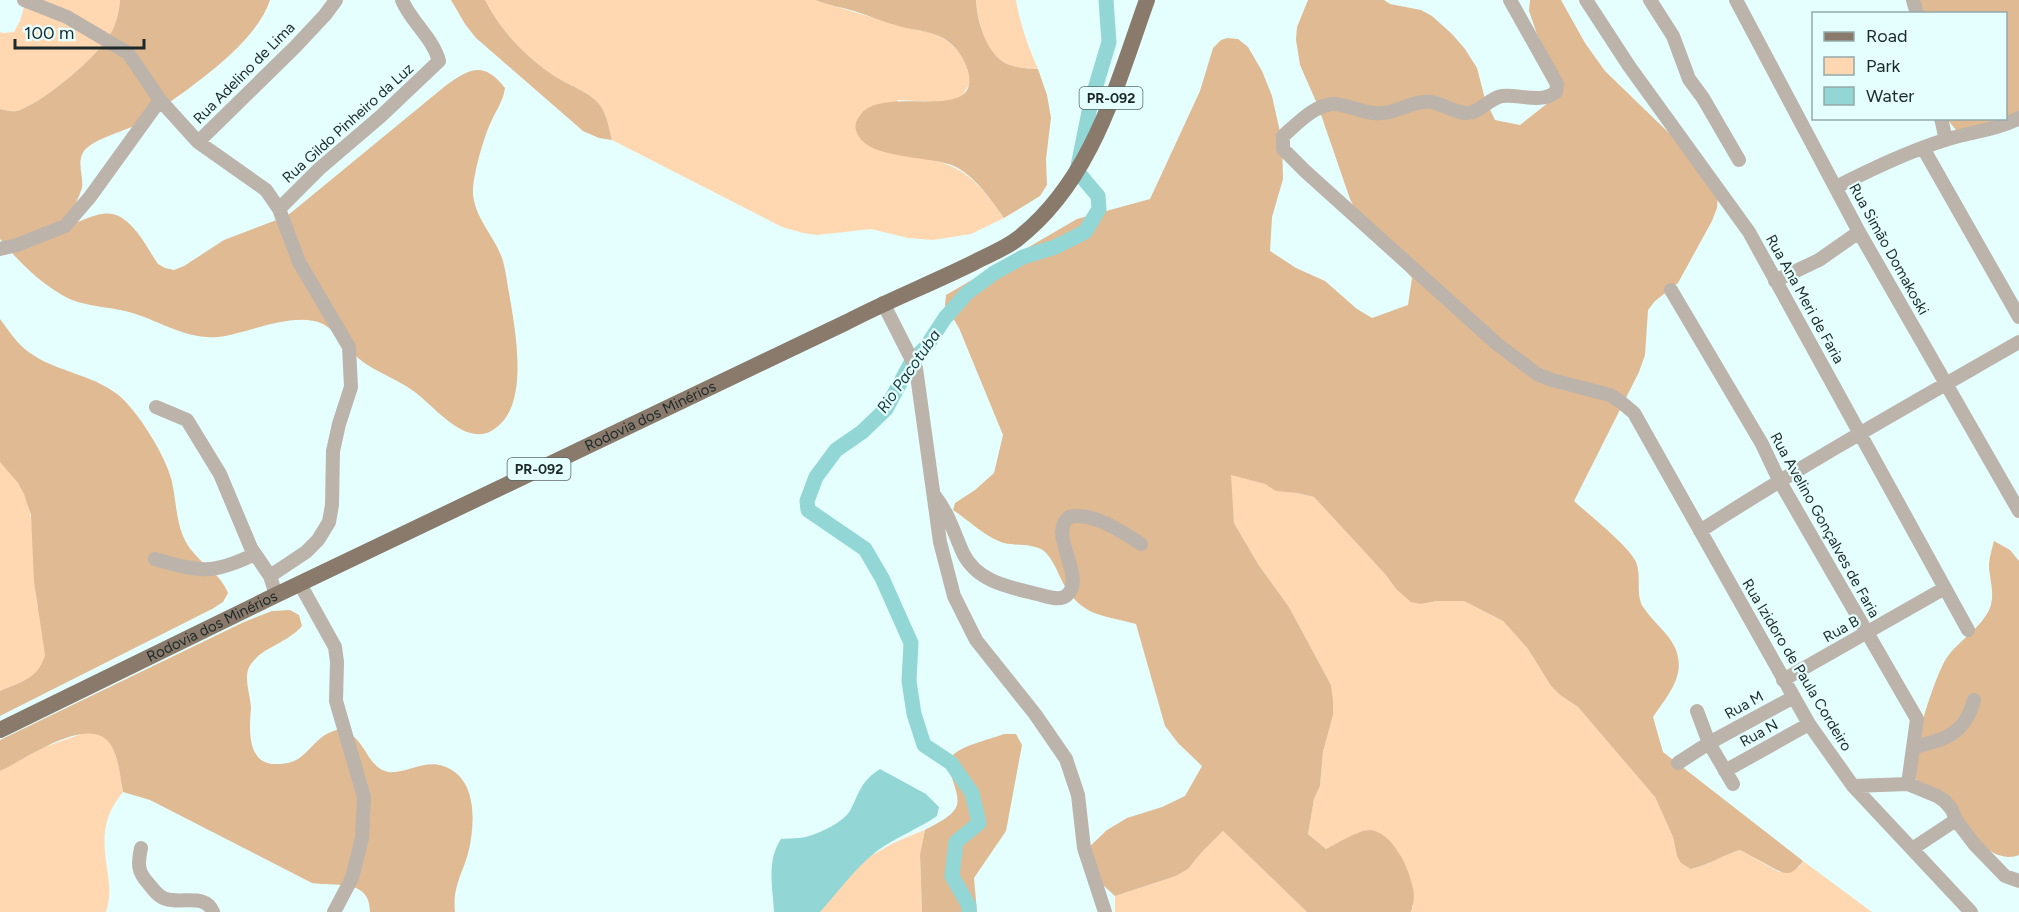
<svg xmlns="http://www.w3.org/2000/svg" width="2019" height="912" viewBox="0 0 2019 912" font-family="Figtree,sans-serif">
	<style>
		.green { fill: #ffd8b2 }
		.forest { fill: #e0ba93 }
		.water { fill: #92d6d6 }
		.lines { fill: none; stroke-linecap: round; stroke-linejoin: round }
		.river { stroke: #92d6d6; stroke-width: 15 }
		.minor { stroke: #bcb3ab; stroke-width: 14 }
		.major { stroke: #897a6b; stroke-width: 16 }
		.labels { text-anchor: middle; stroke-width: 4.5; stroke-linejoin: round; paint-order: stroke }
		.shield { fill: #e5ffff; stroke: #596969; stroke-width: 1.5 }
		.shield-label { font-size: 14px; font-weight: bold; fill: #1d2929 }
		.street-label { font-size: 15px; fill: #1d2929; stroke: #e5ffff }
		.water-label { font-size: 16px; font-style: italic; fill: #163838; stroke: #e5ffff }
	</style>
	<rect width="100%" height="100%" fill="#e5ffff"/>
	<path class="green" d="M 26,0 L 120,0 C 119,11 117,21 112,31 C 100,55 47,99 22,109 C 15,113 8,111 0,109 L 0,32 L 3,33 L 14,32 L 20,21 Z
		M 485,0 L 815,0 L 900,26 L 936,34 L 949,42 L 959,52 L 966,64 L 970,78 L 969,85 L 962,96 L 952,101 L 935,102 L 897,100 L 931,160 C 968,167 983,189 1004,218 L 971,234 L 933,240 L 908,238 L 871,229 L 817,235 L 803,233 L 782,227 L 612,140 C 609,128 607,115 600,105 C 589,91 567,85 553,75 C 525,56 500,30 485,0 Z
		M 976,0 L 1016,0 C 1020,24 1028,46 1038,69 C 1028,69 1015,68 1005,63 C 985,52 978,21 976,0 Z
		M 0,462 C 9,472 20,483 25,495 C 37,527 32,563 36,596 C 38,615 50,647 43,665 C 36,679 13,685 0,691 Z
		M 1230,474 L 1265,484 L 1276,490 L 1297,493 L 1314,497 L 1385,574 L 1396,589 L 1421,604 L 1437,601 L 1464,601 L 1503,621 L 1528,649 L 1551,686 L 1560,695 L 1578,707 L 1655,797 L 1673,837 L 1677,856 L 1682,863 L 1692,869 C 1709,865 1723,855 1740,850 L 1779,872 L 1798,868 L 1803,861 L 1872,912 L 1411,912 L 1413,906 L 1366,830 L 1326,849 L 1308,834 L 1314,799 L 1320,786 L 1323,752 L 1333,715 L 1331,685 L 1289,607 L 1258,564 L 1234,523 Z
		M 84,733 C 88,733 94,732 98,733 C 117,738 120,776 123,792 C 100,820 103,842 108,875 C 110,888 110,900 106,912 L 0,912 L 0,771 L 42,748 Z
		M 925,830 L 920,854 L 922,912 L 816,912 C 825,900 835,887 845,876 C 869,854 895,841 925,830 Z
		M 1223,831 L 1307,912 L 1115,912 L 1115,896 L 1176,876 L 1188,869 L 1201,853 Z"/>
	<path class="forest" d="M 120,0 L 270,0 C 255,47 182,93 142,122 C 127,131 94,138 84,151 C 76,162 84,176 82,188 C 79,198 73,208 69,218 L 75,223 C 84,220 93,215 102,214 C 129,209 145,245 158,264 L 165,268 L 174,270 L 184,266 L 224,240 L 287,216 L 444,87 C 469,69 483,60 505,88 C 503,102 496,110 491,122 C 484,136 472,178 473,194 C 475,219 496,238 503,261 C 506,272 507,283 509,293 C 515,327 527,392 504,420 C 472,459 437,407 412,390 C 396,379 379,373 363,362 C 348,351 339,333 323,324 C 294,310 247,334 218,337 C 187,340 158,320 129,312 C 107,306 82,307 62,295 C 38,281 17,260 0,239 L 0,109 C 8,111 15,113 22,109 C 47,99 100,55 112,31 C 117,21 119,11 120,0 Z
		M 451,0 L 485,0 C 500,30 525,56 553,75 C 567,85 589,91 600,105 C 607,115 609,128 612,140 L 599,138 L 583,131 L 476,38 L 465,24 Z
		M 815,0 L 976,0 C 977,21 986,52 1005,63 C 1015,68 1028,69 1038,69 L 1047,95 L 1051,118 L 1046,159 L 1047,185 L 1040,196 L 1004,218 C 991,200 978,180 958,168 C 935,154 864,162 856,130 C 854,124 857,119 861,114 C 884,85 976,122 969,76 C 967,63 959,50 949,42 C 935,31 918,31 902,27 C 886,23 870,16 854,11 C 841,7 828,5 815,0 Z
		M 1308,0 L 1384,0 L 1390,4 L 1421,10 L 1432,16 L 1452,34 L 1465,49 L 1477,68 L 1485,99 L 1495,120 L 1520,125 L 1558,95 L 1529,11 L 1530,0 L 1561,0 L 1585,43 L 1605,71 L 1670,134 L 1718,195 L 1717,208 L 1712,221 L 1678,283 L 1655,301 L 1648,310 L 1645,355 L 1639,372 L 1574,501 C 1589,515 1629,546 1636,562 C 1642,576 1635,594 1643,607 C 1651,619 1662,628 1670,639 C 1691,670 1670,692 1653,717 L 1663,752 L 1803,861 C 1789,880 1783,873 1766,864 C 1757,859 1749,855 1740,850 C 1723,855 1709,865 1691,869 L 1681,863 L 1677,856 L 1673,837 L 1655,797 L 1578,707 L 1560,695 L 1551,686 L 1528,649 L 1503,621 L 1464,601 L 1437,601 L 1421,604 L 1411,602 L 1396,589 L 1385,574 L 1314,497 L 1297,493 L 1276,491 L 1265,484 L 1231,475 L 1234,523 L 1258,564 L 1289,607 L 1331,685 L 1333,701 L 1333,715 L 1323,752 L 1320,786 L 1314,799 L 1308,834 L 1326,849 C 1336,844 1359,830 1369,830 C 1392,831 1410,869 1413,889 C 1415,896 1413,905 1411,912 L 1307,912 L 1223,831 L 1201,853 L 1188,869 L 1176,876 L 1115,896 L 1092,875 L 1088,848 L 1107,830 L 1127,818 L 1162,807 L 1185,796 L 1202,766 L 1178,743 L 1165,726 L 1136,624 C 1103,615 1082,617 1063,583 C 1058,573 1053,559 1044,551 C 1033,543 1016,546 1004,543 C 987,538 968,520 953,510 L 955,503 L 975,490 L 994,473 L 1003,435 L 959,328 L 945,305 L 946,295 L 1077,219 L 1150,199 L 1200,91 L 1213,48 L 1221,40 L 1227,38 L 1238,39 L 1248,47 L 1262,71 L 1272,96 L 1282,141 L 1283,179 L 1272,217 L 1270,251 L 1296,268 L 1325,281 L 1357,309 L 1372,318 L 1408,305 L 1412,278 L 1361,221 L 1350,199 L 1318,106 L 1300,65 L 1296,40 L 1297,27 Z
		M 1909,0 L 2019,0 L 2019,115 L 1971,133 L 1956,130 L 1947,119 L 2006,118 L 2006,14 L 1913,13 Z
		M 0,319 C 9,331 18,345 30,353 C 57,372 91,374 117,394 C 137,409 167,458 172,482 C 176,500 176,519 183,536 C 193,561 220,571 228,593 L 223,602 L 212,609 L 0,716 L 0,691 C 21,682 39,678 45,655 L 34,582 L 31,515 L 24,494 L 18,483 L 0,462 Z
		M 1994,541 L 2010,550 L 2019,561 L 2019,855 C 1999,863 1982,845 1968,833 C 1957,823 1916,786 1913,773 C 1910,755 1936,671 1948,656 C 1960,640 1982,627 1990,608 C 1995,593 1990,582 1989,567 C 1989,558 1992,549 1994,541 Z
		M 290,610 L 299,615 L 302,626 C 286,644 264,646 251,664 C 242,675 251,696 251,709 C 249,729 247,765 276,764 C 285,764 291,763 298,759 C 307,753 314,743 322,737 C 327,733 334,731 339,729 C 366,736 365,764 385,771 C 399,777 424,759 443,766 C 476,777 475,817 470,845 C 465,871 452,884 455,912 L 370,912 C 370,878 336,887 312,883 L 150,800 L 123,792 C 120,777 119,760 112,747 C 93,710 25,760 0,771 L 0,740 L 244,622 L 272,611 Z
		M 1004,734 L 1016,734 L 1022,745 L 1006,831 L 974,878 L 977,912 L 922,912 L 920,854 L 925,830 C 935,824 953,817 957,805 C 961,790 942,768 953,755 C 963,745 991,739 1004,734 Z"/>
	<path class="water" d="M 880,769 L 926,794 L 939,807 L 937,816 C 918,829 896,837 877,851 C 855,868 839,891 820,912 L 774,912 C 773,886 766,862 781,839 C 790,838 801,839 809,836 C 822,832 843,822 850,811 C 860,792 860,782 880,769 Z"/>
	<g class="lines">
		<path class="river" d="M 969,912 L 969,906 L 952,876 L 956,842 L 979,823 L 972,793 L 951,763 L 924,745 L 914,714 L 909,681 L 911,643 L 882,578 L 865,549 L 808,510 L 807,501 L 816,477 L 836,450 L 862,432 L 886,409 L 912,361 L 926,347 L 945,318 L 967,293 L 994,273 L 1023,257 L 1055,247 L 1085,232 L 1099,209 L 1098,196 L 1077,171 L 1091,102 L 1109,42 L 1106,0"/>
		<path class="minor" d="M 24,0 L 67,17 L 128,53 L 160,100 L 198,142 L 266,190 L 279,209 L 299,262 L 349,347 L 351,387 L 339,424 L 333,451 L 332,505 L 329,522 L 318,540 L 306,552 L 270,576 L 276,595
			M 1510,0 L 1557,84 L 1556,92 C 1541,104 1520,94 1502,96 C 1489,98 1479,114 1466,113 C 1453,112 1443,104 1431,102 C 1413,100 1399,112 1382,113 C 1364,115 1346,103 1332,104 C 1313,106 1297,124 1283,136 L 1283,149 L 1305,171 L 1497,344 L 1537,374 L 1552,380 L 1610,395 L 1621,402 L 1634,413 L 1809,724 L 1853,786 L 1971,912
			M 1586,0 L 1629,66 L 1749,232 L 1968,630
			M 1650,0 L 1673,36 L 1689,79 L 1703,98 L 1739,160
			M 1736,0 L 1859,232 L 2019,511
			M 1913,0 L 1917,14
			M 1941,118 L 1946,140
			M 198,142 L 295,47 L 325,15 L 336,0
			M 1923,148 L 2019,317
			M 1836,187 C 1872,169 1909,151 1948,139 C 1971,132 1997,130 2019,118
			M 279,209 L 319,169 L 381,116 L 439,61 C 433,38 411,22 402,0
			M 0,249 L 17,245 L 65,226 L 90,197 L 160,100
			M 1775,281 L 1819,260 L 1859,232
			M 1671,290 L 1762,444 L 1779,480 L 1917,719 L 1908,784
			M 883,303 L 916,368 L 940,542 L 954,596 L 976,640 L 1035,714 L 1066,759 L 1078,795 L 1084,848 L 1105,912
			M 156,407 L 187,420 L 220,474 L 251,548 L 270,576
			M 935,496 C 949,514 954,533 963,553 C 977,582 1009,587 1037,594 C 1046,596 1060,602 1067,595 C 1087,577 1047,534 1069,517 C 1091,511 1123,532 1141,544
			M 1700,531 C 1804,464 1911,404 2019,342
			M 155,559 C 200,572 212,575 255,554
			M 300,584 L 335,647 L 337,662 L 336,701 L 364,797 L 362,838 L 352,878 L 334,912
			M 1783,680 L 1945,588
			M 1697,711 L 1709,743 L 1733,784
			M 1914,747 C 1945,740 1965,734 1974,700
			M 1678,763 L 1709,743 L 1794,697
			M 1725,771 L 1809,724
			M 1853,786 L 1908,784 L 1937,796 L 1945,801 L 1952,810 L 1956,820 L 1975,845 L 2005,876 L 2019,881
			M 141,848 C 138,863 137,871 148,883 C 153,889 158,897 166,899 C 182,904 206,893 213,912
			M 1912,849 L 1956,820"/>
		<path class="major" id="s1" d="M 0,730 L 276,595 L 847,322 C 889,300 933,283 975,262 C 988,255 1004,249 1016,240 C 1092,182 1116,86 1147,0"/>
	</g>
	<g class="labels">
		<g class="shield">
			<rect x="1079.5" y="87" width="63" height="22" rx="4.5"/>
			<rect x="507.5" y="458" width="63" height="22" rx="4.5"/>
		</g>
		<g class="shield-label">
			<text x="1111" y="103">PR-092</text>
			<text x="539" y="474">PR-092</text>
		</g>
		<g class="street-label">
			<text transform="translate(244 73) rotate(-45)" y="5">Rua Adelino de Lima</text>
			<text transform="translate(348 123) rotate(-42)" y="5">Rua Gildo Pinheiro da Luz</text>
			<text transform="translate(1889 249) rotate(61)" y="5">Rua Simão Domakoski</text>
			<text transform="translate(1805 299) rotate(61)" y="5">Rua Ana Meri de Faria</text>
			<text dy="5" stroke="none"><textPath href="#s1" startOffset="722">Rodovia dos Minérios</textPath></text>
			<text transform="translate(1825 525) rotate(61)" y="5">Rua Avelino Gonçalves de Faria</text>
			<text dy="5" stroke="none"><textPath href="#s1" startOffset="236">Rodovia dos Minérios</textPath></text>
			<text transform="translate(1841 629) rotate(-29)" y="5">Rua B</text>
			<text transform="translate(1797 665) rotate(59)" y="5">Rua Izidoro de Paula Cordeiro</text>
			<text transform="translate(1744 705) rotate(-29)" y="5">Rua M</text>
			<text transform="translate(1759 733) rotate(-29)" y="5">Rua N</text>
		</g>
		<g class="water-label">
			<text transform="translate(908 371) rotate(-55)" y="6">Rio Pacotuba</text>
		</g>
	</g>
	<rect x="1812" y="12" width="195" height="108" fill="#e5ffff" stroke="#95a9a9" stroke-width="1.5"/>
	<rect x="1824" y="32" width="30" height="9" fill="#897a6b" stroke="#95a9a9" stroke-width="1.5"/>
	<text x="1866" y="42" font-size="18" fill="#1d2929">Road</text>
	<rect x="1824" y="57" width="30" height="18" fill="#ffd8b2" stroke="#95a9a9" stroke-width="1.5"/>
	<text x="1866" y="72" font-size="18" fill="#1d2929">Park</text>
	<rect x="1824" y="87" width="30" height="18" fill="#92d6d6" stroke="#95a9a9" stroke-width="1.5"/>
	<text x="1866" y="102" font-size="18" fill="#1d2929">Water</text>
	<path d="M15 39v9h129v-9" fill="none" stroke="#1d2929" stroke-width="3"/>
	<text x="24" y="39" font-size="18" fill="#1d2929" stroke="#e5ffff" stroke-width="4.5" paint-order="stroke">100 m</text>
</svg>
